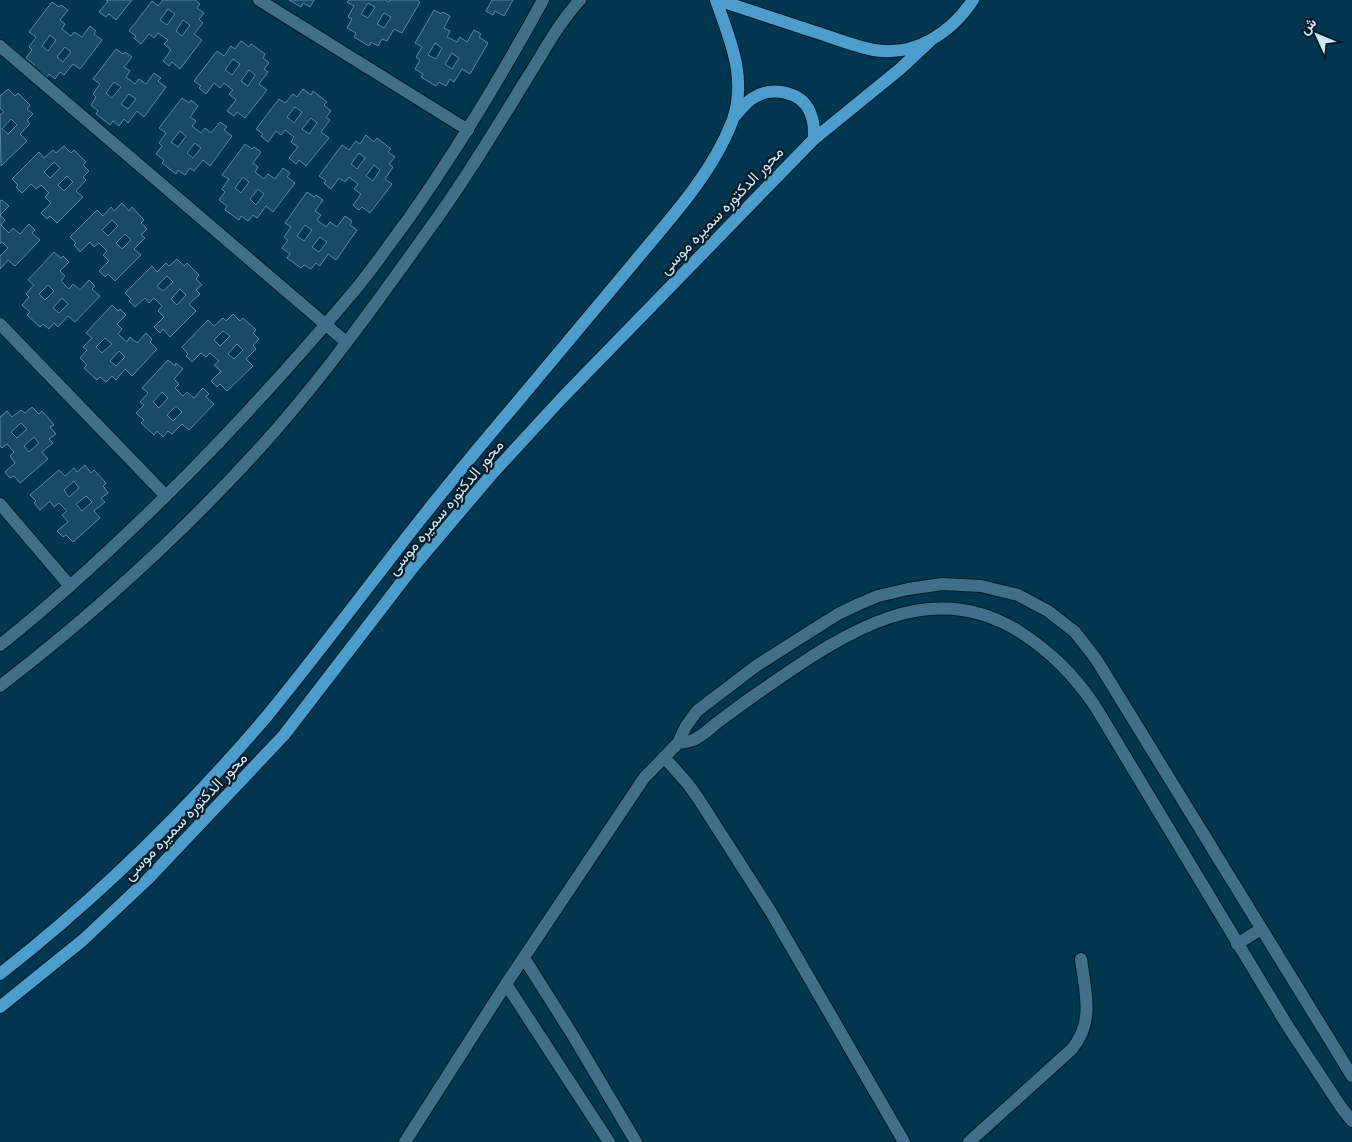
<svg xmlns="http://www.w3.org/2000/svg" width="1352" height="1142" viewBox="0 0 1352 1142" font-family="'Archivo Narrow',Vazirmatn,sans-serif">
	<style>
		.building { fill: #174b67; stroke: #5888a6; fill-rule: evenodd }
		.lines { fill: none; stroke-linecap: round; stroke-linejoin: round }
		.minor-casing { stroke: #031c2a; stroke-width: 14 }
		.tertiary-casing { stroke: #031c2a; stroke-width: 14 }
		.primary-casing { stroke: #031c2a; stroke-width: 14 }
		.minor { stroke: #406f8c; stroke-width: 12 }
		.tertiary { stroke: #406f8c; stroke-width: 12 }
		.primary { stroke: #4d9dcc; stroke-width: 12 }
		.labels { text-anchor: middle; stroke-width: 4.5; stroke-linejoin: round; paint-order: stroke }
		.street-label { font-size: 16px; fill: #cde6f6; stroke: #081c27 }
	</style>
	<rect width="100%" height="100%" fill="#003650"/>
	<path class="building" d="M 106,0 L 132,0 L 116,20 L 109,14 L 106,17 L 99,12 L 108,1 Z
		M 163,0 L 195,0 L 200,4 L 197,8 L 204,13 L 199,19 L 203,23 L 194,34 L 202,40 L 180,69 L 172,62 L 169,66 L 163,61 L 171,50 L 164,44 L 168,40 L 158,33 L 154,38 L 149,34 L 141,44 L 134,38 L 136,36 L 129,31 L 152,1 L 158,6 ZM 168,9 L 175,14 L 167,25 L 160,20 ZM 183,20 L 190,25 L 182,36 L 176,31 Z
		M 289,0 L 314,0 L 310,7 L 303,3 L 301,7 Z
		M 349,0 L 386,0 L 389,2 L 390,0 L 417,0 L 420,2 L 402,33 L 394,29 L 387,41 L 382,39 L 378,46 L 371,42 L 369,46 L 354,37 L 356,33 L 347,28 L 352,19 L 348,17 L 354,6 L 347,2 ZM 368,3 L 375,7 L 368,18 L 361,14 ZM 384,13 L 391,17 L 384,28 L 377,24 Z
		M 492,0 L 513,0 L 504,16 L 495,11 L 493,15 L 486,11 Z
		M 52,2 L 59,7 L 61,5 L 68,10 L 60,20 L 65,24 L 62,29 L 71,36 L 74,32 L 82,37 L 90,26 L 96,31 L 94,34 L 102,40 L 80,69 L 73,64 L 64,75 L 60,72 L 55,79 L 49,74 L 46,78 L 32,67 L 34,64 L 26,58 L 32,50 L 29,47 L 36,37 L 29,32 ZM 50,35 L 56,40 L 48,51 L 42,46 ZM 65,47 L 71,52 L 63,62 L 57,57 Z
		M 434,10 L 441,14 L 443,12 L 450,16 L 444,28 L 450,31 L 447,37 L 457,42 L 460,37 L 467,42 L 474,30 L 481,34 L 479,37 L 488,43 L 470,74 L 462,69 L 454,82 L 450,79 L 446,86 L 439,82 L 436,86 L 421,77 L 423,74 L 415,69 L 420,60 L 416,57 L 422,47 L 415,43 ZM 435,43 L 442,48 L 436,59 L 428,55 ZM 452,53 L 459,58 L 452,69 L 445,64 Z
		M 241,41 L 249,47 L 251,44 L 265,54 L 263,58 L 269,63 L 264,69 L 268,72 L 259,84 L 267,90 L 245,118 L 237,112 L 234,116 L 227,111 L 236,100 L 229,94 L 233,90 L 224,83 L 220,88 L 214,83 L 206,94 L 199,88 L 201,86 L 194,81 L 217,51 L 224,56 L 231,46 L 235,49 ZM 233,59 L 240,64 L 232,75 L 225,70 ZM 249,70 L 255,75 L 248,86 L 241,81 Z
		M 116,49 L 123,54 L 125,52 L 132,57 L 124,67 L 130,71 L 126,77 L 135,84 L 139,79 L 146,84 L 154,73 L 161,78 L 158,81 L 166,87 L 144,117 L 137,111 L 128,123 L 124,119 L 119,126 L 113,121 L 110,125 L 96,114 L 98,111 L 91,105 L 96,97 L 93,94 L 100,84 L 93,79 ZM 114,82 L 121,87 L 112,98 L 106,93 ZM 129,94 L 136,99 L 128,109 L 121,104 Z
		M 8,89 L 15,96 L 18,93 L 30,105 L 27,109 L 33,114 L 27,120 L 30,124 L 20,134 L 27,141 L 1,166 L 0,115 L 4,112 L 0,108 L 0,96 ZM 11,119 L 17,125 L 8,134 L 2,129 Z
		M 303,89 L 311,95 L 313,91 L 327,102 L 324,105 L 331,111 L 326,117 L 330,120 L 321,132 L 329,138 L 306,166 L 299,160 L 296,164 L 289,158 L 298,147 L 291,142 L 294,137 L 285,130 L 281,135 L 276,131 L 268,142 L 261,136 L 263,134 L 256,129 L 279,99 L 285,103 L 293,94 L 297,97 ZM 295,107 L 302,112 L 294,123 L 287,117 ZM 311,118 L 317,123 L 309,134 L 302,129 Z
		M 182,98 L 189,103 L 191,100 L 198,106 L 190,117 L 196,121 L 192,126 L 201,133 L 205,128 L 211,133 L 220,122 L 227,127 L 224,130 L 232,136 L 210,166 L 203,160 L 194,171 L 190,168 L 185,175 L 178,170 L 176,174 L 162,163 L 164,160 L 156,154 L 162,146 L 159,143 L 166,133 L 159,128 ZM 180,131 L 186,136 L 178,147 L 171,142 ZM 195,143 L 201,148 L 193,158 L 187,153 Z
		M 366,135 L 374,142 L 377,138 L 391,149 L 388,152 L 395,157 L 389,164 L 393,167 L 385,179 L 392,184 L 370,213 L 362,207 L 359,210 L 353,205 L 361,194 L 354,189 L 358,184 L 349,177 L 345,182 L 339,178 L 331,189 L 324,183 L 326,181 L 319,176 L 342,145 L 349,150 L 356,141 L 360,144 ZM 359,153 L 365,158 L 357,169 L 351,164 ZM 374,165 L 380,170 L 373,181 L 366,176 Z
		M 245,144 L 252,149 L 254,147 L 261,152 L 253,163 L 258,167 L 255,172 L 264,179 L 268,174 L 275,179 L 283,168 L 290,173 L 287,177 L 295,183 L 273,212 L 266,206 L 257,218 L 253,215 L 248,221 L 241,216 L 239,220 L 225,210 L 227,206 L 219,200 L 225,192 L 222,189 L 229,179 L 222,175 ZM 243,177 L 249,182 L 241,193 L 235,188 ZM 258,189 L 264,194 L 256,205 L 250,199 Z
		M 64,146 L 71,153 L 74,150 L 86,162 L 83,165 L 89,171 L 83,177 L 86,180 L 76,191 L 83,197 L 57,223 L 50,216 L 47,219 L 41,213 L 51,203 L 45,197 L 49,193 L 41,185 L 36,189 L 31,184 L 22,193 L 16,187 L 18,185 L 12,179 L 39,152 L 44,158 L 53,150 L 56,153 ZM 54,162 L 60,168 L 50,178 L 44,172 ZM 67,176 L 73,182 L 64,191 L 58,185 Z
		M 307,192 L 314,197 L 316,195 L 323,200 L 315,211 L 321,215 L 317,220 L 326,227 L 330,222 L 337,227 L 345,216 L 352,221 L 350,225 L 357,230 L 336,260 L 328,254 L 320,266 L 316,263 L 311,269 L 304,265 L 301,268 L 287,258 L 290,254 L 282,248 L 288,240 L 284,237 L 291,227 L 285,223 ZM 305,225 L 312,230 L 304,241 L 297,236 ZM 320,237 L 327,242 L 319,252 L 312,247 Z
		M 2,200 L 9,206 L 0,215 L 0,201 Z
		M 122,203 L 129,211 L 132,207 L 144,220 L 141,223 L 147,229 L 141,235 L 145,238 L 134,249 L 141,255 L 115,281 L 108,274 L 105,277 L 99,271 L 109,261 L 103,255 L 107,251 L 99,243 L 94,247 L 90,242 L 80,252 L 74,245 L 76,243 L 70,237 L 97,210 L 103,216 L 111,207 L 114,211 ZM 112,220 L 118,226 L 108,236 L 102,230 ZM 125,234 L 131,240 L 122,249 L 116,243 Z
		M 0,215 L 5,220 L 1,225 L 9,233 L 13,228 L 20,234 L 29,224 L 35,230 L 32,233 L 40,240 L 15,266 L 8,260 L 0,269 L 0,256 L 8,248 L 2,242 L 0,244 Z
		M 54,252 L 61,258 L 63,256 L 69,262 L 60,271 L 65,276 L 61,281 L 69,289 L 73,284 L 80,290 L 89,280 L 95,286 L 92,289 L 100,296 L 75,322 L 68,316 L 58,327 L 54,323 L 49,329 L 43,324 L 40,327 L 27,315 L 30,312 L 22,305 L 29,297 L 26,294 L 34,285 L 28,280 ZM 48,285 L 54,291 L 45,300 L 39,294 ZM 62,298 L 68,304 L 59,313 L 53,308 Z
		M 177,259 L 184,266 L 187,263 L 199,275 L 196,279 L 202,285 L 196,290 L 200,294 L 189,304 L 196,311 L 170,337 L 163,329 L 160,333 L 154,327 L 164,317 L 158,311 L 162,306 L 154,298 L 149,303 L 145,298 L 135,307 L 129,301 L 131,299 L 125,293 L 152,266 L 157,272 L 166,263 L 169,266 ZM 167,276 L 173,282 L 163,291 L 157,286 ZM 180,289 L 186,295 L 177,305 L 171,299 Z
		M 112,305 L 118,311 L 120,309 L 126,315 L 117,324 L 122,329 L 118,334 L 127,342 L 130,337 L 137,343 L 146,333 L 152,339 L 150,342 L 157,349 L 132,376 L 125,369 L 116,380 L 112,376 L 106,382 L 100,377 L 97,380 L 84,368 L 87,365 L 80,358 L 87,350 L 83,347 L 92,338 L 86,333 ZM 105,338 L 112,344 L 102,353 L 96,347 ZM 119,351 L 125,357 L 116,366 L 110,361 Z
		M 233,314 L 240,321 L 243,318 L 256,330 L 253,333 L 259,339 L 253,345 L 256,349 L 246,359 L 253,366 L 227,391 L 220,384 L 217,387 L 211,381 L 221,371 L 214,365 L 219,361 L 210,353 L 206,357 L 201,353 L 192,362 L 186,356 L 188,354 L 182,347 L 208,320 L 214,326 L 223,318 L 226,321 ZM 223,331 L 230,336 L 220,346 L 214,340 ZM 237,344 L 243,350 L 234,359 L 228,354 Z
		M 168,360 L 175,366 L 176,363 L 183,369 L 174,379 L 179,384 L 175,388 L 183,396 L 187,392 L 194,398 L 203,388 L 209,394 L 206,397 L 214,404 L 189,430 L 182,424 L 172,434 L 168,431 L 163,437 L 157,431 L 154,435 L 141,423 L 144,420 L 136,413 L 144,405 L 140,402 L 148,393 L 142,388 ZM 162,392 L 168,398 L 159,408 L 153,402 ZM 176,406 L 182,412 L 173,421 L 167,415 Z
		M 32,407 L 39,414 L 42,411 L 54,425 L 50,427 L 56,434 L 49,439 L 53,443 L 42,452 L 48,459 L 20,483 L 14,476 L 10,478 L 5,472 L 15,463 L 10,456 L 14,452 L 7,444 L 2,448 L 0,446 L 0,417 L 7,411 L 12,417 L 21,410 L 25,413 ZM 21,423 L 27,429 L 17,438 L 11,432 ZM 34,437 L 39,443 L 29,452 L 24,446 Z
		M 85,465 L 91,473 L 94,470 L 106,483 L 103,486 L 108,493 L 101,498 L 105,502 L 94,511 L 100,518 L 73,542 L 66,535 L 63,537 L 57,531 L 68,522 L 62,515 L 67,511 L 59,503 L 54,507 L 50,501 L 40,510 L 34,503 L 36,501 L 30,495 L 59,470 L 65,476 L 74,468 L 77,472 ZM 74,481 L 79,488 L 69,497 L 64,490 ZM 86,496 L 92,502 L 82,511 L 76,504 Z"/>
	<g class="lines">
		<defs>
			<path id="minor" d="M 259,0 L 468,130
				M 0,46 L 346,342
				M 0,324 L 166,496
				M 0,504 L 70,586
				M 678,743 C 683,742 689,742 693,740 C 703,736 710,728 718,722 C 730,713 742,704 755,695 C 834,641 924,571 1020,632 C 1052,653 1073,674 1095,706 L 1287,1025 L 1341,1107 L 1352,1121
				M 664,757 L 688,784 L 698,798 L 771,912 L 904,1142
				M 1237,944 L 1261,929
				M 524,958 L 572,1034 L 636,1142
				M 506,984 L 609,1142
				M 405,1142 L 506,984 L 644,778 L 678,743 L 686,726 L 697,711 L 756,666 L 838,614 L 859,604 L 878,596 L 908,589 L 942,584 L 981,586 L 1018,595 L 1048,611 L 1075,632 L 1096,659 L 1352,1076
				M 969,1142 L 1072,1049 C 1095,1021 1085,992 1081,959"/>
			<path id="tertiary" d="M 0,645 C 67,592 129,533 189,473 C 247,414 302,353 355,290 C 374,267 391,242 409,218 C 458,148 502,75 543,0
				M 0,686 C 95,613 187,529 267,440 C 324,376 375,305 425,235 C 461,186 492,135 524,83 C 542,55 557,25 580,0"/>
			<path id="primary" d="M 718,0 C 749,10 781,21 812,31 C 832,37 853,46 874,50 C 915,57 951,33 973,0
				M 734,117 C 740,111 746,102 753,98 C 771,86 801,91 810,112 C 814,121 814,129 814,139
				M 0,974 C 97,898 187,810 267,716 C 312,661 355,604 399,547 C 436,499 475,452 514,406 C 553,359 592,312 631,266 C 668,221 711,176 732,122 C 748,79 730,40 716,0
				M 0,1007 L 83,940 L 149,878 L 284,735 L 414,566 L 492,474 L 563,397 L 814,139 L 900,69 L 930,41"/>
		</defs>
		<use href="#minor" class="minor-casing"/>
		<use href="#tertiary" class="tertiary-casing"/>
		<use href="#primary" class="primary-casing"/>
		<use href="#minor" class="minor"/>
		<use href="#tertiary" class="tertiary"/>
		<use href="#primary" class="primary"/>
	</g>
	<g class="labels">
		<g class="street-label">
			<text transform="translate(721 210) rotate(-46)" y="6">محور الدكتوره سميره موسى</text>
			<text transform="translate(445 507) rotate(-50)" y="6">محور الدكتوره سميره موسى</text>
			<text transform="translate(185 816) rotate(-46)" y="6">محور الدكتوره سميره موسى</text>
		</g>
	</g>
	<g transform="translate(1317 35) rotate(314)" stroke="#081c27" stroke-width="4" paint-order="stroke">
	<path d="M0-4L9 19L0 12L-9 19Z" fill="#cde6f6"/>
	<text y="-8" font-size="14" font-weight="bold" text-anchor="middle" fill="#cde6f6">ش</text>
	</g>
</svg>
